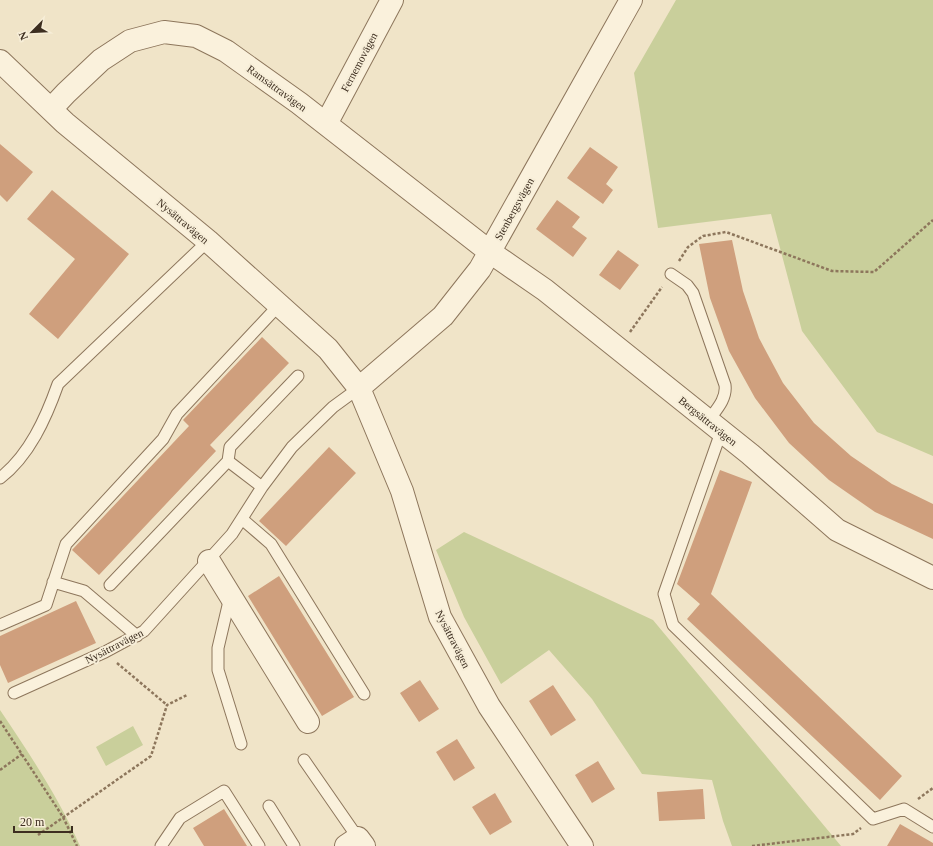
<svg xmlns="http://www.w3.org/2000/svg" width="933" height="846" viewBox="0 0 933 846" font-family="'Times New Roman',serif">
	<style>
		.green { fill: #c9cf9b }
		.building { fill: #cf9f7d }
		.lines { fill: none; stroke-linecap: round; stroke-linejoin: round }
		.service-casing { stroke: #8d765c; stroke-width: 13 }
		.minor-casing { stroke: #8d765c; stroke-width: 24 }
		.path { stroke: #8d765c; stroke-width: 2.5; stroke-dasharray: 3 2; stroke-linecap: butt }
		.service { stroke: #faf1dc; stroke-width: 11 }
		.minor { stroke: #faf1dc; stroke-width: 22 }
		.labels { text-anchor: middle; stroke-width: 4; stroke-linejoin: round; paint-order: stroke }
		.street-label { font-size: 11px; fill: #3d2e20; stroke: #f7eed8 }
	</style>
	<rect width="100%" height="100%" fill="#f0e4c8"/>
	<path class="green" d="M 676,0 L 933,0 L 933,456 L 877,432 L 802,331 L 771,214 L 658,228 L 634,73 Z
		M 464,532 L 653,620 L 841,846 L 732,846 L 723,821 L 712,780 L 642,774 L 592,699 L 549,650 L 501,684 L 464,617 L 436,550 Z
		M 0,710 C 29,753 59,798 80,846 L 0,846 Z
		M 133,726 L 143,745 L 106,766 L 96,747 Z"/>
	<path class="building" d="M 0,144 L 33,172 L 7,202 L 0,195 Z
		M 590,147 L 618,167 L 606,184 L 613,190 L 603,204 L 567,178 Z
		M 52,190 L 129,254 L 58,339 L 29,314 L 75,259 L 27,219 Z
		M 557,200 L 580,217 L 572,227 L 587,238 L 573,257 L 536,229 Z
		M 732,240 L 743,291 L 759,338 L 783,383 L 814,423 L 851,456 L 892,484 L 933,504 L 933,539 L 875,512 L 829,480 L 789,443 L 755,398 L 729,351 L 710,298 L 699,244 Z
		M 618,250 L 639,265 L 620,290 L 599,275 Z
		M 262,337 L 289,363 L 210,445 L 216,451 L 99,575 L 72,550 L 189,426 L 183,420 Z
		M 329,447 L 356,473 L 286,546 L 259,521 Z
		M 720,470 L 752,482 L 711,594 L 902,776 L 880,800 L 687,619 L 700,604 L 677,584 Z
		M 279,576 L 354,697 L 322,716 L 248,596 Z
		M 76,601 L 96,643 L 8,683 L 0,665 L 0,636 Z
		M 420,680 L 439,709 L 419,722 L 400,693 Z
		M 553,685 L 576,720 L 551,736 L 529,701 Z
		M 457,739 L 475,768 L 454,781 L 436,752 Z
		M 598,761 L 615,789 L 592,803 L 575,775 Z
		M 703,789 L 705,819 L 659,821 L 657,792 Z
		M 495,793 L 512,822 L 490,835 L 472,807 Z
		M 224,809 L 247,846 L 204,846 L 193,828 Z
		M 900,824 L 933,843 L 933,846 L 887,846 Z"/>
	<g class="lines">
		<defs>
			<path id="service" d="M 671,274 L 687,285 L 693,293 L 725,385 C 727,399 716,410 708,421
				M 721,432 L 664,594 L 673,625 L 873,819 L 904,809 L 933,827
				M 228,461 L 262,487
				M 0,478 C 29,456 46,418 58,384 L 208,241
				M 242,519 L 271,544 L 364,694
				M 53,582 L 84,591 L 137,636
				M 110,585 L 228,461 L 230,447 L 298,376
				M 230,597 L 218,648 L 218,670 L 241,744
				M 0,625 L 46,605 L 66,544 L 163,439 L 177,414 L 279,305
				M 14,693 L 105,652 L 144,631 L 232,534 L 262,487 L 292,447 L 333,407 L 359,388
				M 304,760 L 358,838
				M 269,806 L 294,846
				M 161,846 L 180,818 L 224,791 L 259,846"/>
			<path id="minor" d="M 0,61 L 65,123 L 208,241 L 328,349 L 359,388 L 402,491 L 440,617 L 489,706 L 582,846
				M 51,109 L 66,93 L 101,60 L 130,41 L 164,32 L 196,36 L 226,51 L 299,103 L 490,252 L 545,290 L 750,454 L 837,530 L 933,578
				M 326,124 L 392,0
				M 359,388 L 443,316 L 480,269 L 631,0
				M 209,561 L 308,722
				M 346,846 L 358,838 L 364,846"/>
		</defs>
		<use href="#service" class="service-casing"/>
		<use href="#minor" class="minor-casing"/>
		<path class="path" d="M 679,261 L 688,247 L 703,236 L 726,232 L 832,271 L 874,272 L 933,220
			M 630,332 L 662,287
			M 117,663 L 167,705
			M 0,721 L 63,817 L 77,846
			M 0,770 L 22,754
			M 918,799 L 933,788
			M 38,835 L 151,756 L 167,705 L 187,695
			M 752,846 L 853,834 L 861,828"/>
		<use href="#service" class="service"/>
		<use href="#minor" class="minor"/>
	</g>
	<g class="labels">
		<g class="street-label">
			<text transform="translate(359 62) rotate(-62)" y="4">Fernemovägen</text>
			<text transform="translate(277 88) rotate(36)" y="4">Ramsättravägen</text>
			<text transform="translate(514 209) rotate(-61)" y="4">Stenbergsvägen</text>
			<text transform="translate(183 221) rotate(40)" y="4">Nysättravägen</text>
			<text transform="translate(708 421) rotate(39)" y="4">Bergsättravägen</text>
			<text transform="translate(453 639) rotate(63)" y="4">Nysättravägen</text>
			<text transform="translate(114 646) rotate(-27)" y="4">Nysättravägen</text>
		</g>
	</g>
	<g transform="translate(32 32) rotate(246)" stroke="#f7eed8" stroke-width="3" paint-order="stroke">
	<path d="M0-3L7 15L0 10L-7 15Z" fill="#3d2e20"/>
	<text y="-6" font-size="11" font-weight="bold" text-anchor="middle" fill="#3d2e20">N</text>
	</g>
	<path d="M14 826v6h58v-6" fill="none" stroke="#3d2e20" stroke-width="2"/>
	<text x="20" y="826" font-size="12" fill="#3d2e20" stroke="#f7eed8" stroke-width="3" paint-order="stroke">20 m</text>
</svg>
